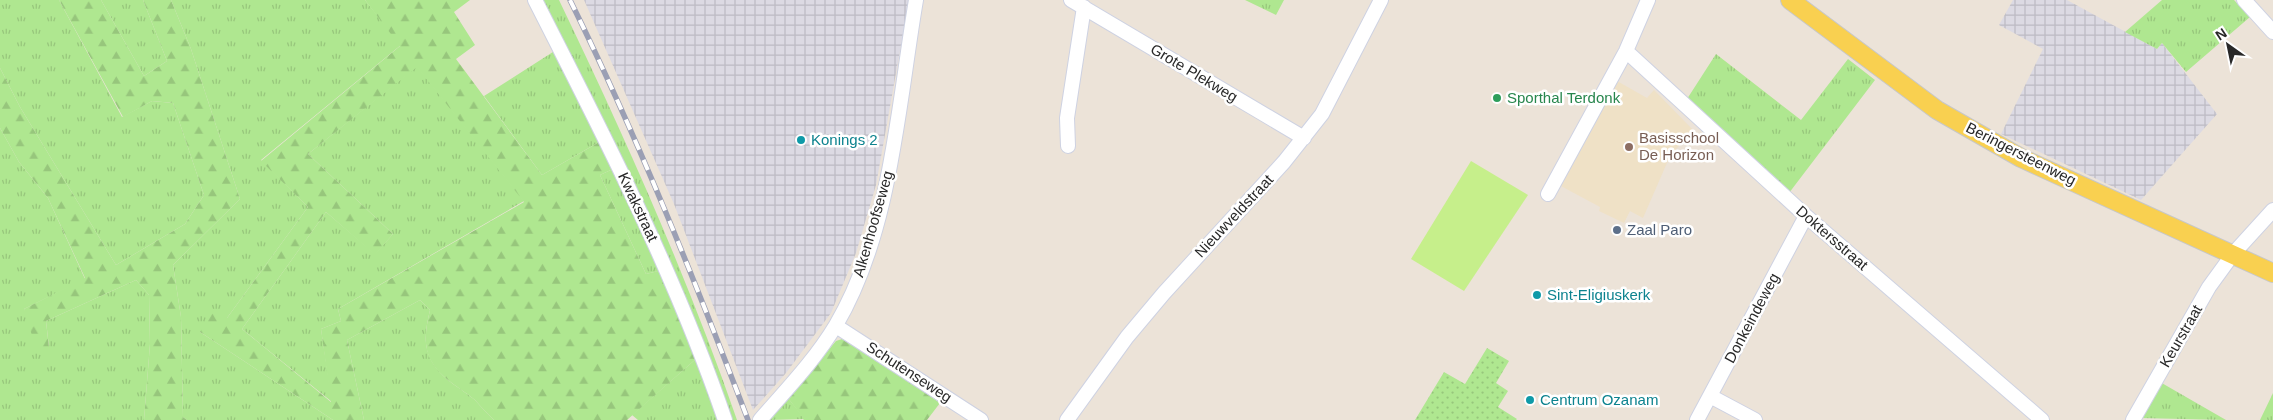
<svg xmlns="http://www.w3.org/2000/svg" width="2273" height="420" viewBox="0 0 2273 420" font-family="Helvetica,sans-serif">
	<style>
		.industrial { fill: url(#industrial-grid) }
		.education { fill: #efe1c6 }
		.grass { fill: url(#grass-tufts) }
		.forest { fill: url(#forest-firs); fill-rule: evenodd }
		.park { fill: url(#park-dots) }
		.pitch { fill: #c6ef8b }
		.lines { fill: none; stroke-linecap: round; stroke-linejoin: round }
		.minor-casing { stroke: #ced2e2; stroke-width: 16 }
		.major-casing { stroke: #c7c7c7; stroke-width: 20 }
		.minor { stroke: #fff; stroke-width: 14 }
		.major { stroke: #f9d050; stroke-width: 18 }
		.rail-casing { stroke: #9b9fb4; stroke-width: 5.5 }
		.rail { stroke: #fff; stroke-width: 4; stroke-dasharray: 11; stroke-linecap: butt }
		.leisure-dot { fill: #2e9e5b; stroke: #fff; stroke-width: 2 }
		.culture-dot { fill: #0f9aa8; stroke: #fff; stroke-width: 2 }
		.education-dot { fill: #8d6e63; stroke: #fff; stroke-width: 2 }
		.service-dot { fill: #5c6f8a; stroke: #fff; stroke-width: 2 }
		.labels { text-anchor: middle; stroke-width: 5; stroke-linejoin: round; paint-order: stroke }
		.street-label { font-size: 15px; fill: #282828; stroke: #fff }
		.leisure-label { font-size: 15px; fill: #27864d; stroke: #fff; text-anchor: start }
		.education-label { font-size: 15px; fill: #785e54; stroke: #fff; text-anchor: start }
		.culture-label { font-size: 15px; fill: #0d838f; stroke: #fff; text-anchor: start }
		.service-label { font-size: 15px; fill: #4e5e75; stroke: #fff; text-anchor: start }
	</style>
	<defs>
		<pattern id="industrial-grid" width="8" height="8" patternUnits="userSpaceOnUse" patternTransform="scale(1.25)"><rect width="8" height="8" fill="#dcdae3"/><path d="M0 4h8M4 0v8" fill="none" stroke="#bdbbc3"/></pattern>
		<pattern id="grass-tufts" width="24" height="20" patternUnits="userSpaceOnUse" patternTransform="scale(1.25)"><rect width="24" height="20" fill="#afe790"/><path d="M3 7l-1-3M5 7V3M7 7l1-3M15 17l-1-3M17 17v-4M19 17l1-3" fill="none" stroke="#97c67c"/></pattern>
		<pattern id="forest-firs" width="22" height="20" patternUnits="userSpaceOnUse" patternTransform="scale(1.25)"><rect width="22" height="20" fill="#afe790"/><path d="M5 1l3.5 6h-7zM16 11l3.5 6h-7z" fill="#97c67c"/></pattern>
		<pattern id="park-dots" width="8" height="8" patternUnits="userSpaceOnUse" patternTransform="scale(1.25)"><rect width="8" height="8" fill="#afe790"/><path d="M2 2h.1M6 6h.1" fill="none" stroke="#97c67c" stroke-width="1.8" stroke-linecap="round"/></pattern>
	</defs>
	<rect width="100%" height="100%" fill="#ece3d8"/>
	<path class="industrial" d="M 584,0 L 909,0 L 876,185 L 856,253 L 831,313 L 786,373 L 753,410 L 674,204 Z
		M 2013,0 L 2067,0 L 2157,49 L 2162,43 L 2217,114 L 2141,200 L 2001,134 L 2043,49 L 1999,25 Z"/>
	<path class="education" d="M 1617,81 L 1647,98 L 1654,90 L 1693,130 L 1670,156 L 1643,218 L 1630,211 L 1624,223 L 1599,211 L 1600,207 L 1559,185 Z"/>
	<path class="grass" d="M 0,0 L 59,0 L 122,117 L 152,101 L 173,103 L 204,195 L 185,224 L 116,265 L 20,107 L 0,68 Z
		M 101,0 L 143,0 L 167,61 L 144,76 Z
		M 171,0 L 365,0 L 401,45 L 261,160 L 308,207 L 227,318 L 200,332 L 333,420 L 187,420 L 183,417 L 181,317 L 173,265 L 240,199 L 191,49 Z
		M 540,0 L 559,0 C 625,137 687,276 737,420 L 729,420 L 629,176 L 594,101 Z
		M 1245,0 L 1284,0 L 1276,15 Z
		M 2162,0 L 2234,0 L 2250,17 L 2186,72 L 2162,43 L 2157,49 L 2125,32 Z
		M 556,50 L 601,141 L 542,175 L 484,96 Z
		M 1716,54 L 1801,120 L 1848,59 L 1875,80 L 1789,193 L 1687,99 Z
		M 417,66 L 524,201 L 338,309 L 341,321 L 321,329 L 332,402 L 242,329 L 326,212 L 375,254 L 393,234 L 308,154 Z
		M 0,128 L 19,162 L 48,198 L 85,279 L 24,309 L 49,347 L 46,321 L 136,280 L 149,295 L 150,344 L 144,420 L 0,420 Z
		M 615,168 L 662,270 L 646,274 L 600,175 Z
		M 420,300 L 430,310 C 427,323 424,337 427,349 C 433,375 457,385 475,400 C 481,407 488,414 494,420 L 364,420 L 347,340 Z
		M 697,358 L 718,420 L 638,420 L 632,415 Z
		M 2160,382 L 2226,420 L 2139,418 Z
		M 2273,393 L 2273,420 L 2260,420 Z
		M 788,398 L 805,419 L 769,420 Z"/>
	<path class="forest" d="M 59,0 L 101,0 L 144,76 L 167,61 L 143,0 L 171,0 L 191,49 L 240,199 L 173,265 L 181,317 L 183,417 L 187,420 L 144,420 L 150,344 L 149,295 L 136,280 L 46,321 L 49,348 L 37,352 L 24,309 L 85,278 L 48,198 L 19,162 L 0,128 L 0,68 L 20,107 L 116,265 L 185,224 L 204,195 L 173,103 L 152,101 L 123,117 Z
		M 365,0 L 470,0 L 454,12 L 475,45 L 456,59 L 542,175 L 601,141 L 615,168 L 600,175 L 646,274 L 662,270 L 697,358 L 627,420 L 494,420 C 488,414 481,407 475,400 C 457,385 433,375 427,350 C 424,337 427,323 430,310 L 420,300 L 347,340 L 364,420 L 333,420 L 200,332 L 214,309 L 227,318 L 308,207 L 261,161 L 400,46 ZM 417,67 L 524,202 L 338,309 L 341,321 L 321,329 L 331,402 L 242,329 L 326,212 L 375,255 L 393,234 L 308,154 Z
		M 842,339 L 874,357 L 940,403 L 927,420 L 803,420 L 804,419 L 788,398 L 836,341 Z"/>
	<path class="park" d="M 1487,348 L 1509,361 L 1496,383 L 1508,391 L 1498,407 L 1517,419 L 1516,420 L 1415,420 L 1444,372 L 1465,384 Z"/>
	<path class="pitch" d="M 1471,161 L 1528,195 L 1464,291 L 1411,259 Z"/>
	<g class="lines">
		<defs>
			<path id="minor" d="M 535,0 C 605,137 675,274 725,420
				M 1071,0 L 1304,138
				M 2244,0 L 2273,32
				M 1626,51 L 1806,216 L 2042,420
				M 1068,146 L 1067,118 L 1084,7
				M 1548,194 L 1626,51 L 1648,0
				M 836,326 L 981,420
				M 1710,396 L 1755,420
				M 760,420 C 786,390 815,360 836,325 C 891,232 898,105 916,0
				M 1067,420 L 1127,337 L 1164,293 L 1284,162 L 1322,114 L 1381,0
				M 1697,420 L 1806,216
				M 2133,420 L 2209,287 L 2233,254 L 2273,210"/>
			<path id="major" d="M 1790,0 L 1937,110 L 2021,158 L 2273,273"/>
		</defs>
		<use href="#minor" class="minor-casing"/>
		<use href="#major" class="major-casing"/>
		<use href="#minor" class="minor"/>
		<use href="#major" class="major"/>
		<defs>
			<path id="rail" d="M 570,0 C 637,136 694,278 748,420"/>
		</defs>
		<use href="#rail" class="rail-casing"/>
		<use href="#rail" class="rail"/>
	</g>
	<circle class="leisure-dot" cx="1497" cy="98" r="5"/>
	<g class="culture-dot">
		<circle cx="801" cy="140" r="5"/>
		<circle cx="1537" cy="295" r="5"/>
		<circle cx="1530" cy="400" r="5"/>
	</g>
	<circle class="education-dot" cx="1629" cy="147" r="5"/>
	<circle class="service-dot" cx="1617" cy="230" r="5"/>
	<g class="labels">
		<g class="street-label">
			<text transform="translate(1194 73) rotate(31)" y="5">Grote Plekweg</text>
			<text transform="translate(2021 154) rotate(27)" y="5">Beringersteenweg</text>
			<text transform="translate(638 207) rotate(65)" y="5">Kwakstraat</text>
			<text transform="translate(1234 216) rotate(-47)" y="5">Nieuwveldstraat</text>
			<text transform="translate(873 224) rotate(-74)" y="5">Alkenhoofseweg</text>
			<text transform="translate(1832 238) rotate(41)" y="5">Doktersstraat</text>
			<text transform="translate(1752 318) rotate(-62)" y="5">Donkeindeweg</text>
			<text transform="translate(2181 336) rotate(-60)" y="5">Keurstraat</text>
			<text transform="translate(909 372) rotate(33)" y="5">Schutenseweg</text>
		</g>
		<g class="leisure-label">
			<text x="1507" y="103">Sporthal Terdonk</text>
		</g>
		<g class="education-label">
			<text x="1639" y="143">Basisschool<tspan x="1639" dy="17">De Horizon</tspan></text>
		</g>
		<g class="culture-label">
			<text x="811" y="145">Konings 2</text>
			<text x="1547" y="300">Sint-Eligiuskerk</text>
			<text x="1540" y="405">Centrum Ozanam</text>
		</g>
		<g class="service-label">
			<text x="1627" y="235">Zaal Paro</text>
		</g>
	</g>
	<g transform="translate(2228 45) rotate(327)" stroke="#ffffff" stroke-width="4" paint-order="stroke">
	<path d="M0-4L9 19L0 12L-9 19Z" fill="#282828"/>
	<text y="-8" font-size="14" font-weight="bold" text-anchor="middle" fill="#282828">N</text>
	</g>
</svg>
